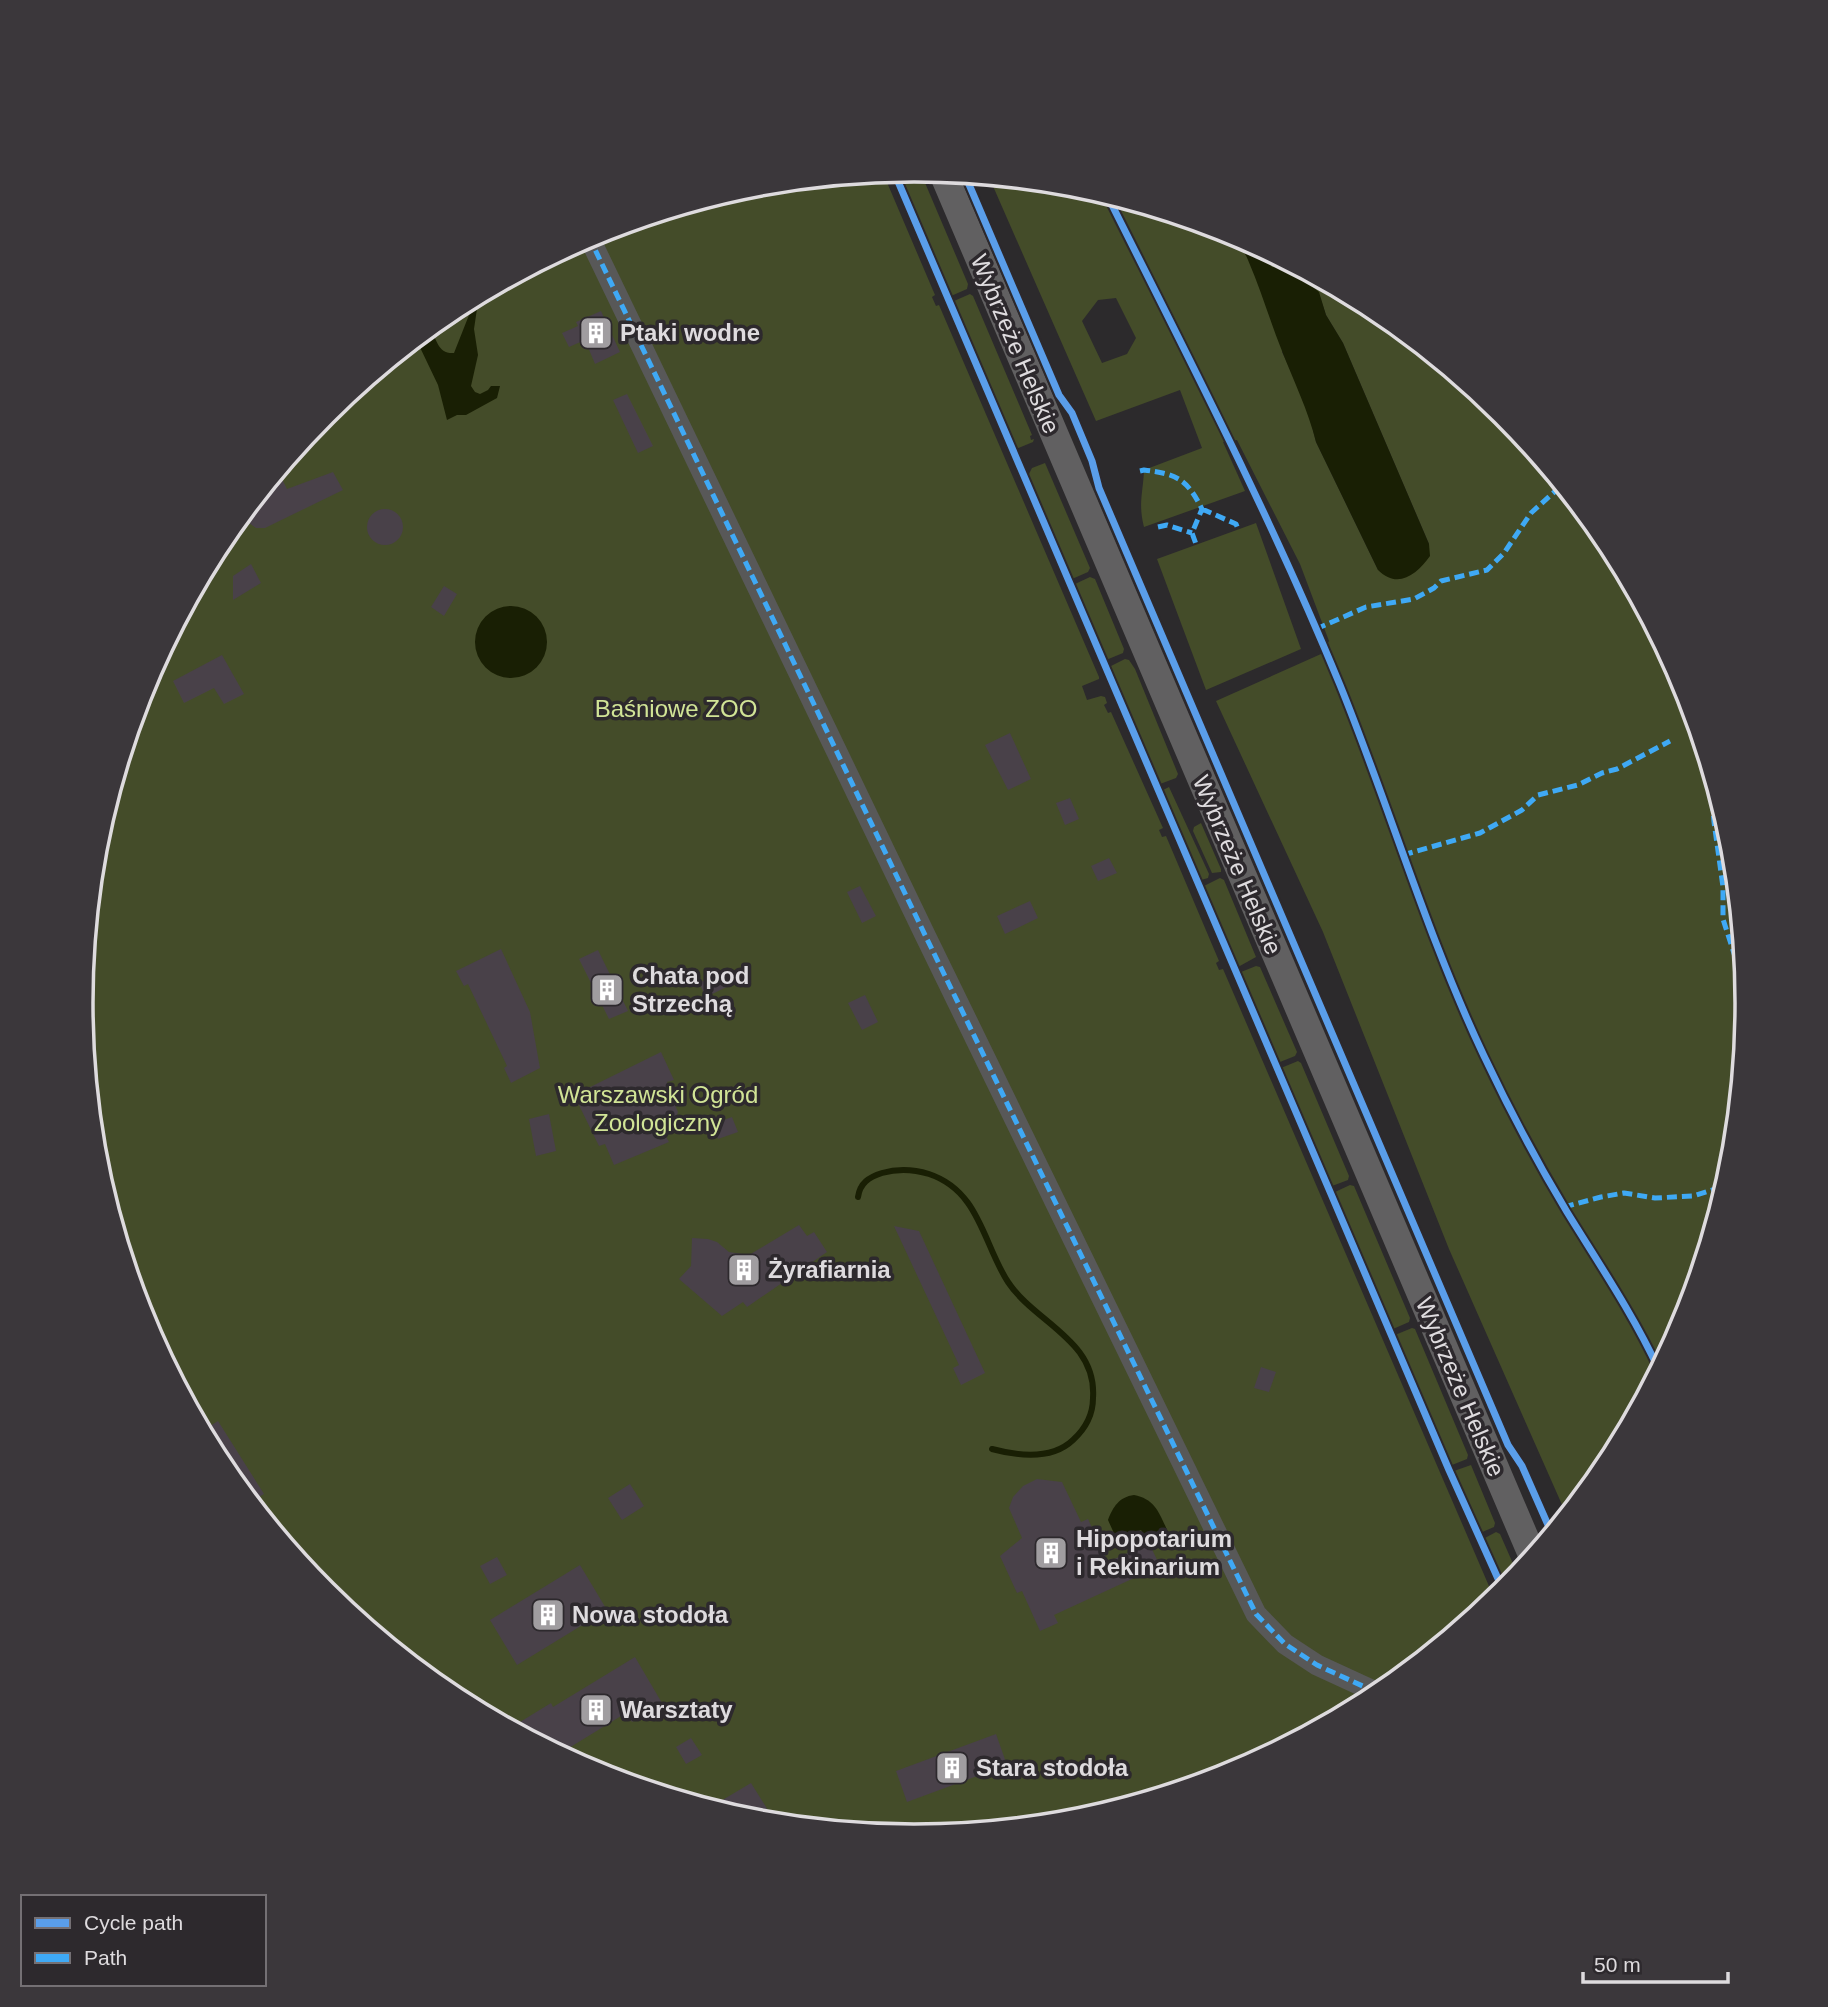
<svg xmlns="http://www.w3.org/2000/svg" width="1828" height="2007" viewBox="0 0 1828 2007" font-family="Helvetica,sans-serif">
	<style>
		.green { fill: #444c29; fill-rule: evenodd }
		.water { fill: #191f04 }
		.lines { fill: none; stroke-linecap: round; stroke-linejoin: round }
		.stream { stroke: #191f04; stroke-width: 6 }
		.building { fill: #494149 }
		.minor { stroke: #585858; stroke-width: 21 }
		.major { stroke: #616061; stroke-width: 28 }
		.quiet { stroke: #3fa9f5; stroke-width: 5; stroke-dasharray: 10 5; stroke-linecap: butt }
		.cycleway-casing { stroke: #2d292d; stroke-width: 11 }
		.cycleway { stroke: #5a9eea; stroke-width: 7 }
		.labels { text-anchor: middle; stroke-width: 7; stroke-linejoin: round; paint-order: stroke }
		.poi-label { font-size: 24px; font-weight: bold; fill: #dedbde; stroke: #2d292d; text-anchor: start }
		.street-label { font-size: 24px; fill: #dedbde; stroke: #2d292d }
		.park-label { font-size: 24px; fill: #d1e496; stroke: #2d292d }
		.rim { fill: none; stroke: #dedbde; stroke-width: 3.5 }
	</style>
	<rect width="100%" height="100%" fill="#2c2a2c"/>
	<path class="green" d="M 920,171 L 968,284 L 967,289 L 951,296 L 899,172 Z
		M 883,173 L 935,295 L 932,297 L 936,306 L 939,305 L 1099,677 L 1099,679 L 1082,686 L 1087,700 L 1101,696 L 1105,697 L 1107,703 L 1104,705 L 1108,713 L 1111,712 L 1163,828 L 1159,830 L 1162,837 L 1166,836 L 1219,961 L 1216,963 L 1219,970 L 1223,969 L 1495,1600 L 1377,1697 L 1233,1774 L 1076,1821 L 914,1837 L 751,1821 L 595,1773 L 451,1696 L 324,1593 L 221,1466 L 144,1322 L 96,1166 L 81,1003 L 97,841 L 144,684 L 221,540 L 325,414 L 451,310 L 595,233 L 752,186 Z
		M 989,177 L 1077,186 L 1231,233 L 1233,239 L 1262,249 L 1377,311 L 1504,414 L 1607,541 L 1684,685 L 1732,841 L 1747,1004 L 1731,1166 L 1684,1323 L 1607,1467 L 1567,1516 L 1449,1249 L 1323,932 L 1216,701 L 1321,654 L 1329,641 L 1300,564 L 1237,440 L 1223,442 L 1245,491 L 1144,527 C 1138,503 1143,494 1144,470 L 1202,448 L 1180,390 L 1096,421 ZM 1116,298 L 1136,338 L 1127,354 L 1102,363 L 1082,321 L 1098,300 ZM 1321,300 L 1326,315 L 1343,343 L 1429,544 L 1378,570 L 1316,442 C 1309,410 1296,381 1282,352 Z
		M 970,294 L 973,296 L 1032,435 L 1030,436 L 1031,440 L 1034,439 L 1033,442 L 1016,449 L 954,301 Z
		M 1045,463 L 1090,568 L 1088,572 L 1072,579 L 1028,476 L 1032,468 Z
		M 1256,523 L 1301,649 L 1206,690 L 1157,559 Z
		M 1090,577 L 1095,579 L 1124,649 L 1123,653 L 1106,660 L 1075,584 Z
		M 1125,659 L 1129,660 L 1135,669 L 1178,774 L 1176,778 L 1160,784 L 1109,667 Z
		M 1169,787 L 1209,874 L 1208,878 L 1201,880 L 1163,790 Z
		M 1201,823 L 1221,869 L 1221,872 L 1212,873 L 1193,831 L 1194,827 Z
		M 1220,878 L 1224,880 L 1256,957 L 1238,967 L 1204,886 Z
		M 1256,966 L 1260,967 L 1297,1052 L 1295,1056 L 1280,1062 L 1241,972 Z
		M 1298,1061 L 1301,1063 L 1349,1176 L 1348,1180 L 1332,1186 L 1281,1068 Z
		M 1350,1185 L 1354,1186 L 1410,1318 L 1409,1322 L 1393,1329 L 1335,1192 Z
		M 1412,1328 L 1415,1329 L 1468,1455 L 1467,1459 L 1452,1465 L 1395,1335 Z
		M 1471,1465 L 1495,1523 L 1494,1527 L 1480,1533 L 1454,1471 Z
		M 1496,1532 L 1500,1534 L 1518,1575 L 1506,1590 L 1483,1539 Z"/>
	<path class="water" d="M 1231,233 L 1265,251 L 1266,258 L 1272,267 L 1289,268 L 1319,292 L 1326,315 L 1343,343 L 1429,544 L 1430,556 C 1417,574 1398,590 1378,570 L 1316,442 C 1308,410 1294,382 1282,351 C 1270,321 1261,290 1248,260 C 1244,249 1235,243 1231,233 Z
		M 476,297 L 478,302 L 474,329 L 478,355 L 471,386 L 475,392 L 480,394 L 488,390 L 491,386 L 500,386 L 497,398 L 466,415 L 457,415 L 447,420 L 438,385 L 416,339 L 429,329 C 438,339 437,354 454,353 L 471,310 L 470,301 Z
		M475 642a36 36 0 1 1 72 0a36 36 0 1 1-72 0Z
		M 1134,1495 C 1156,1499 1160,1515 1169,1534 L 1149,1543 L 1141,1530 L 1117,1540 L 1108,1520 C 1113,1507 1119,1497 1134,1495 Z"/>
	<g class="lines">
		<path class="stream" d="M 858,1197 C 860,1183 869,1177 882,1173 C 899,1168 913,1169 929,1174 C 980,1191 983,1244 1008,1282 C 1035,1323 1097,1340 1093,1398 C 1093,1414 1085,1429 1073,1440 C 1052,1460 1018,1456 992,1449"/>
	</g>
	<path class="building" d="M 601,311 L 620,352 L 595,364 L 585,340 L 569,347 L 562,333 L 578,326 L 576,322 Z
		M 627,394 L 653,446 L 638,453 L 613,400 Z
		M 278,471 L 287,489 L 333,472 L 343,490 L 265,528 L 256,528 L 249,523 L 244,513 Z
		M367 527a18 18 0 1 1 36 0a18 18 0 1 1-36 0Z
		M 251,564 L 261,583 L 233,600 L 233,576 Z
		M 444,586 L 457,594 L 444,616 L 431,607 Z
		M 222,655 L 244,694 L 224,704 L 214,688 L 184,703 L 173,681 Z
		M 1010,733 L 1031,779 L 1008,790 L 985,745 Z
		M 1070,798 L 1079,819 L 1065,825 L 1056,803 Z
		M 1109,858 L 1117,873 L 1098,881 L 1091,866 Z
		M 860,886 L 876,916 L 862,923 L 847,892 Z
		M 1030,901 L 1038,918 L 1005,934 L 997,916 Z
		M 501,949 L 530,1012 L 540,1068 L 511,1083 L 504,1068 L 507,1066 L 468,984 L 464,986 L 456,971 Z
		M 598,950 L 628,1011 L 609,1019 L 579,959 Z
		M 728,969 L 735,983 L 706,997 L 699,983 Z
		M 865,995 L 878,1022 L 862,1030 L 848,1003 Z
		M 661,1052 L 674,1080 L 667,1082 L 669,1088 L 668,1089 L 678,1112 L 676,1118 L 660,1126 L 669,1142 L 614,1165 L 605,1144 L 599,1146 L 574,1095 Z
		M 549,1114 L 556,1151 L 536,1156 L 529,1119 Z
		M 732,1117 L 738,1132 L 718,1139 L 713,1124 Z
		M 799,1225 L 807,1236 L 814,1232 L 827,1252 L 747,1307 L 743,1302 L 722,1316 L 679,1279 L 691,1266 L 692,1238 L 708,1239 L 717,1242 L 729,1252 L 749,1255 Z
		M 894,1226 L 919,1231 L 985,1373 L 961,1385 L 953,1368 L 959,1365 Z
		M 1261,1367 L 1276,1372 L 1269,1392 L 1254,1388 Z
		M 218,1421 L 264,1494 L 250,1502 L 221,1466 L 202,1431 Z
		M 1037,1479 L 1062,1482 L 1081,1522 L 1088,1519 L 1108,1562 L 1149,1543 L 1160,1566 L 1054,1615 L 1058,1623 L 1040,1631 L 1022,1591 L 1017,1593 L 1000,1556 L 1022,1538 L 1009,1508 L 1013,1497 L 1023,1486 Z
		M 630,1484 L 644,1506 L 622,1520 L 608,1498 Z
		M 497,1557 L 507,1575 L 490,1584 L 480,1566 Z
		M 580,1565 L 607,1610 L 517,1665 L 490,1620 Z
		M 635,1657 L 662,1703 L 632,1722 L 626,1713 L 559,1754 L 513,1730 L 521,1725 L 520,1722 L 551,1703 L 553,1707 Z
		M 996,1734 L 1007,1765 L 907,1802 L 896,1771 Z
		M 691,1738 L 702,1755 L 686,1764 L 676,1747 Z
		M 751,1783 L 776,1823 L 751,1821 L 709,1808 Z"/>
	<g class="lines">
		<path class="minor" d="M 589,237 L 926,937 L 1256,1614 L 1285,1644 L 1317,1665 L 1380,1694"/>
		<path class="major" d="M 943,173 L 1533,1557"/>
		<path class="quiet" d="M 589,237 L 926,937 L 1256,1614 L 1285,1644 L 1317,1665 L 1380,1694
			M 1140,471 L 1144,470 C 1177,474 1187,479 1202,509 L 1192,533 L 1196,544
			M 1202,509 L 1236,524 L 1238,529
			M 1158,527 L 1167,525 L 1192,533
			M 1316,629 L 1366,607 L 1414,599 L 1434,588 L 1441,581 L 1487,570 L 1504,553 L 1531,513 L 1562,485
			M 1710,771 L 1714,822 L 1723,887 L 1723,919 L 1747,994
			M 1403,855 L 1480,833 L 1522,810 L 1538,795 L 1578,785 L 1602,773 L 1617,769 L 1670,741
			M 1564,1207 L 1601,1197 L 1624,1193 L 1655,1198 L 1693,1196 L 1725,1186"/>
		<defs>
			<path id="cycleway" d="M 894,172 L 1449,1470 L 1504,1592
				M 965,175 L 1059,395 L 1072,413 L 1092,461 L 1099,488 L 1508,1445 L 1522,1466 L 1552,1534
				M 1107,195 C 1188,357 1271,517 1340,685 C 1390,808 1427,936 1484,1056 C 1509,1109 1537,1162 1567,1212 C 1599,1264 1633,1314 1659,1370"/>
		</defs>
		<use href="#cycleway" class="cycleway-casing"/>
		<use href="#cycleway" class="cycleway"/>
	</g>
	<defs>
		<symbol id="building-square" viewBox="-11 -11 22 22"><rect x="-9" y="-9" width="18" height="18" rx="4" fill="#a09da0" stroke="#2d292d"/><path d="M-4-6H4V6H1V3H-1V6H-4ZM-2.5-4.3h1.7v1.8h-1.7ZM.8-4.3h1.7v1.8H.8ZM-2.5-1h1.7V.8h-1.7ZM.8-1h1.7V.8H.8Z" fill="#fff"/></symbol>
	</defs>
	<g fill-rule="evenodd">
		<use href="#building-square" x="577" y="314" width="38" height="38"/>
		<use href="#building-square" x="588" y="971" width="38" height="38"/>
		<use href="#building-square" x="725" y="1251" width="38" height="38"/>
		<use href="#building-square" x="1032" y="1534" width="38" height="38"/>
		<use href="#building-square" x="529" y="1596" width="38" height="38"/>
		<use href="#building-square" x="577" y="1691" width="38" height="38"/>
		<use href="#building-square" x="933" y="1749" width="38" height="38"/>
	</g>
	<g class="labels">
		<g class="poi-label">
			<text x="620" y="341">Ptaki wodne</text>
			<text x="632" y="984">Chata pod<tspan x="632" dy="28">Strzechą</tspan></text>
			<text x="768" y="1278">Żyrafiarnia</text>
			<text x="1076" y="1547">Hipopotarium<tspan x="1076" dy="28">i Rekinarium</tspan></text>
			<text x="572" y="1623">Nowa stodoła</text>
			<text x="620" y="1718">Warsztaty</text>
			<text x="976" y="1776">Stara stodoła</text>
		</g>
		<g class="street-label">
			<text transform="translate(1015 344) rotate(67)" y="8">Wybrzeże Helskie</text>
			<text transform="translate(1237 865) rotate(67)" y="8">Wybrzeże Helskie</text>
			<text transform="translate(1460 1387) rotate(67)" y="8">Wybrzeże Helskie</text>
		</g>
		<g class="park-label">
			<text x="676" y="717">Baśniowe ZOO</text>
			<text x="658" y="1103">Warszawski Ogród<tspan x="658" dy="28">Zoologiczny</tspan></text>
		</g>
	</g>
	<path d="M0 0H1828V2007H0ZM93 1003a821 821 0 1 1 1642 0a821 821 0 1 1-1642 0Z" fill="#3b373b" fill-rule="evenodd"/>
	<path class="rim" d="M93 1003a821 821 0 1 1 1642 0a821 821 0 1 1-1642 0Z"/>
	<rect x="21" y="1895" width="245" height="91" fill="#2d292d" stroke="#747074" stroke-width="2"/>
	<rect x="35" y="1918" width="35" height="10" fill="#5a9eea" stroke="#747074" stroke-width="2"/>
	<text x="84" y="1930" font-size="21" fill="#dedbde">Cycle path</text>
	<rect x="35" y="1953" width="35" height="10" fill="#3fa9f5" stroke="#747074" stroke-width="2"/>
	<text x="84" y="1965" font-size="21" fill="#dedbde">Path</text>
	<path d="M1583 1972v10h145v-10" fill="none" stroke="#dedbde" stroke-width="3.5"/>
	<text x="1594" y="1972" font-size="21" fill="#dedbde" stroke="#2d292d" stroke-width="5" paint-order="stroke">50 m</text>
</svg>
